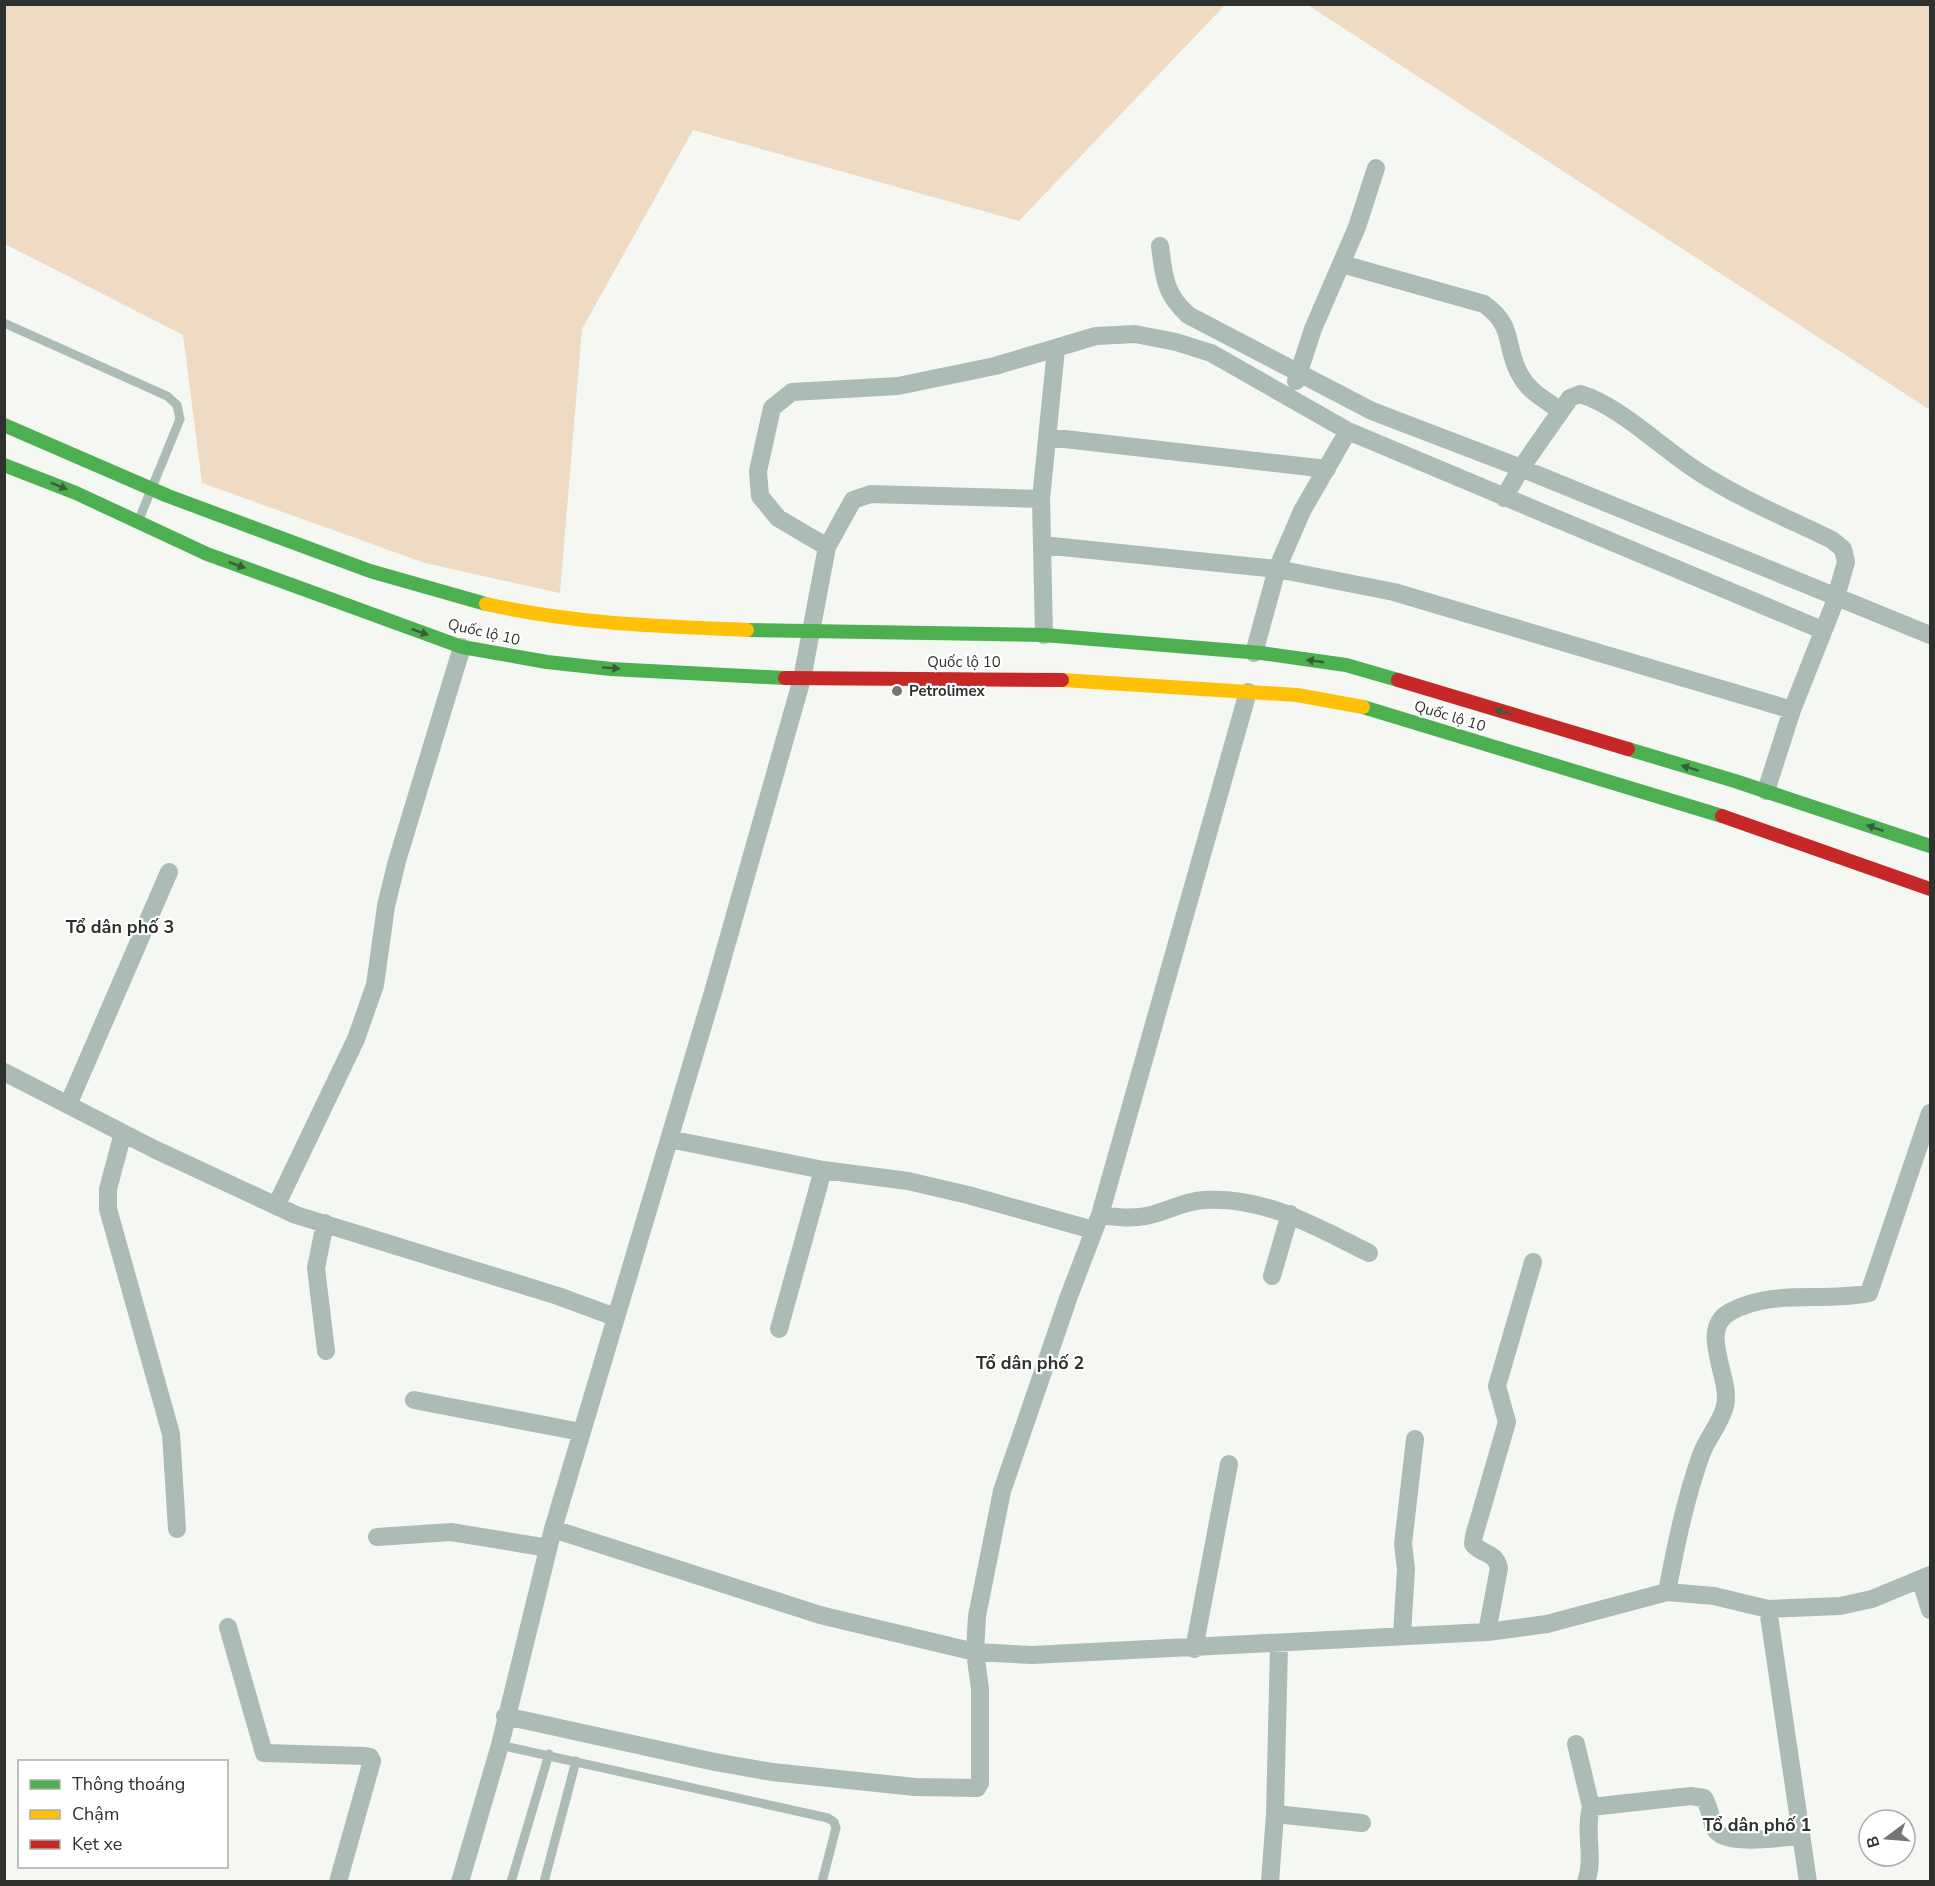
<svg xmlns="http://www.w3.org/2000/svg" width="1935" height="1886" viewBox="0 0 1935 1886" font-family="'Nunito Sans',sans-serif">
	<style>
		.green { fill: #efdbc3 }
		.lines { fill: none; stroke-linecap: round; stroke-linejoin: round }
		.lane { stroke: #abbbb5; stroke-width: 9 }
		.street { stroke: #abbbb5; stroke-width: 18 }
		.fast { stroke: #4caf50; stroke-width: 14 }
		.slow { stroke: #ffc107; stroke-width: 14 }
		.jam { stroke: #c62828; stroke-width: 14 }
		.oneway { fill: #385d39 }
		.poi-dot { fill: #737672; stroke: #fff; stroke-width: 2 }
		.labels { text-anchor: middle; stroke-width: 4.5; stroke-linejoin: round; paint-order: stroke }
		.street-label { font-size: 15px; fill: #2e312d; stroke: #fff }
		.poi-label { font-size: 15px; font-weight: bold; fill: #2e312d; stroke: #fff; text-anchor: start }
		.quarter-label { font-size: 18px; font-weight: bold; fill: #2e312d; stroke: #fff }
	</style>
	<rect width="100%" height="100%" fill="#f4f7f2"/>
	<path class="green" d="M 4,5 L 5,4 L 1225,5 L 1019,221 L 693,130 L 582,329 L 560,593 L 425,563 L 202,483 L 183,335 L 5,244 Z
		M 1308,5 L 1930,5 L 1930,410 Z"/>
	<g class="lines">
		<path class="lane" d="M 4,323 L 167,396 L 177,405 L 180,419 L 140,517
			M 500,1745 L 828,1818 L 834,1822 L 836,1828 L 822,1882
			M 511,1882 L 549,1754
			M 544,1882 L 576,1761"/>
		<path class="street" d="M 1160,246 C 1164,276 1164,293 1188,315 L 1372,411 L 1521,468 L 1930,635
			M 1342,264 L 1484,304 C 1515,326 1504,344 1519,373 C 1528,391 1545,400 1561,411
			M 1296,381 L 1313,329 L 1357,227 L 1376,168
			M 1047,437 L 1327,469
			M 1504,498 L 1521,468 L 1570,398 L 1580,394 C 1621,406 1664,451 1702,474 C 1743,500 1789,519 1832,540 L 1843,549 L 1846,562 L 1834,604 L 1792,710 L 1766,791
			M 1042,545 L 1277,569 L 1394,592 L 1792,710
			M 827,547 L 778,518 L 760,496 L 758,471 L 772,408 L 792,392 L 898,386 L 995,366 L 1096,336 L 1135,334 L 1176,342 L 1211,353 L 1348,431 L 1822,630
			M 1044,635 L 1041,499 L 1056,349
			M 1254,653 L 1277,569 L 1302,511 L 1348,431
			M 4,1072 L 154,1149 L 296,1215 L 558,1296 L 615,1317
			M 68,1105 L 169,872
			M 123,1133 L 108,1189 L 108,1209 L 171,1434 L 177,1529
			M 669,1139 L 823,1170 L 908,1181 L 968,1195 L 1093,1230
			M 276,1206 L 356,1039 L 375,985 L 386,906 L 397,861 L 462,647
			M 1100,1215 C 1116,1217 1131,1219 1146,1216 C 1167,1212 1183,1201 1204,1200 C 1265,1196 1316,1227 1369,1253
			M 325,1223 L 316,1268 L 326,1351
			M 1272,1276 L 1290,1214
			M 779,1329 L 823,1170
			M 414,1400 L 581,1432
			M 553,1529 L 820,1615 L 975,1652 L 1032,1655 L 1487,1632 L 1547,1624 L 1667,1592 L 1714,1596 L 1768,1609 L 1840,1606 L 1872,1599 L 1930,1575
			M 377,1537 L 451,1532 L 548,1548
			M 1921,1581 L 1930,1610
			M 1667,1592 C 1676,1545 1685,1500 1701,1455 C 1707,1438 1721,1423 1725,1406 C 1732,1378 1697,1330 1730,1312 C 1773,1288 1823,1303 1869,1293 L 1930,1113
			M 1768,1609 L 1808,1882
			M 228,1627 L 264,1753 L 365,1756 L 370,1757 L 372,1761 L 338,1882
			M 1487,1632 L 1499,1568 C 1496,1552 1482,1555 1473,1544 L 1474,1536 L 1507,1422 L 1497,1386 L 1533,1262
			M 1402,1635 L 1406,1569 L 1403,1544 L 1415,1439
			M 1194,1649 L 1229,1464
			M 505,1716 L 715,1762 L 772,1772 L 915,1787 L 977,1788 L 980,1783 L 980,1689 L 975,1652 L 977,1616 L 1002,1491 L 1069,1296 L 1100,1215 L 1248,692
			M 1576,1744 L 1591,1807
			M 1275,1814 L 1362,1823
			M 460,1882 L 500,1745 L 553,1529 L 713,992 L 802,679 L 827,547 L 853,500 L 871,494 L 1041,499
			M 1270,1882 L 1275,1814 L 1279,1645
			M 1586,1882 C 1595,1858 1584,1832 1591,1807 L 1691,1796 L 1704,1798 C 1711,1809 1710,1820 1715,1829 C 1724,1847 1783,1837 1801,1836"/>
		<path class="fast" d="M 4,425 L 168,496 L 370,571 L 486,604
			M 4,465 L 76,493 L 207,554 L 462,647 L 547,662 L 611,669 L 785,678
			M 747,630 L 1044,635 L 1261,653 L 1346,665 L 1398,680
			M 1363,707 L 1722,816
			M 1628,749 L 1735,781 L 1930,846"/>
		<path class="slow" d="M 486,604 C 576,624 656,626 747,630
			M 1062,680 L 1297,695 L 1363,707"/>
		<path class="jam" d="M 785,678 L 1062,680
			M 1398,680 L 1628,749
			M 1722,816 L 1930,889"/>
	</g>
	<defs><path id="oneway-solid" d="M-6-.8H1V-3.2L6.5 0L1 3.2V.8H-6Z" transform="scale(1.5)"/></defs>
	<g class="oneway">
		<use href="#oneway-solid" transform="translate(59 486) rotate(22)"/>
		<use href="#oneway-solid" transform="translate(237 565) rotate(20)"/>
		<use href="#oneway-solid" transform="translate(420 632) rotate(20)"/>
		<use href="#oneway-solid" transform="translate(1315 661) rotate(-172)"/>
		<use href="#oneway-solid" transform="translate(611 668) rotate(4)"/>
		<use href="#oneway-solid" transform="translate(1503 712) rotate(-163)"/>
		<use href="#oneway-solid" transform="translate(1690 768) rotate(-163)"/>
		<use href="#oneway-solid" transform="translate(1875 828) rotate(-161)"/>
	</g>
	<circle class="poi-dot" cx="897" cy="691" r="6"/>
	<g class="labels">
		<g class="street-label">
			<text transform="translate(484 632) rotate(13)" y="5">Quốc lộ 10</text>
			<text x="964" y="667">Quốc lộ 10</text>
			<text transform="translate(1450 716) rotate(17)" y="5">Quốc lộ 10</text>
		</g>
		<g class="poi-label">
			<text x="909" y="696">Petrolimex</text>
		</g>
		<g class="quarter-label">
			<text x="120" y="933">Tổ dân phố 3</text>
			<text x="1030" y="1369">Tổ dân phố 2</text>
			<text x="1757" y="1831">Tổ dân phố 1</text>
		</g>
	</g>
	<rect width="1935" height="1886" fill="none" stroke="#2e312d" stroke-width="12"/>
	<rect x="18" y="1760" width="210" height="108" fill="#ffffff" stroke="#abadab" stroke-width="1.5"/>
	<rect x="30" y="1780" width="30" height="9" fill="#4caf50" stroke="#abadab" stroke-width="1.5"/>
	<text x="72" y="1790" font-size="18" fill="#2e312d">Thông thoáng</text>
	<rect x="30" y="1810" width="30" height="9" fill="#ffc107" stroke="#abadab" stroke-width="1.5"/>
	<text x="72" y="1820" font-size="18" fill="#2e312d">Chậm</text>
	<rect x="30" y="1840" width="30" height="9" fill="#c62828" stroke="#abadab" stroke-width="1.5"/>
	<text x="72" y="1850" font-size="18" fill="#2e312d">Kẹt xe</text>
	<g transform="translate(1887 1838) rotate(254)"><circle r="28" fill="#ffffff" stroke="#abadab" stroke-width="1.5"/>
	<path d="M0-4.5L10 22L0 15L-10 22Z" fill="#737672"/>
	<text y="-9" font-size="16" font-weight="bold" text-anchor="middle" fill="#2e312d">B</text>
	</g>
</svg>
